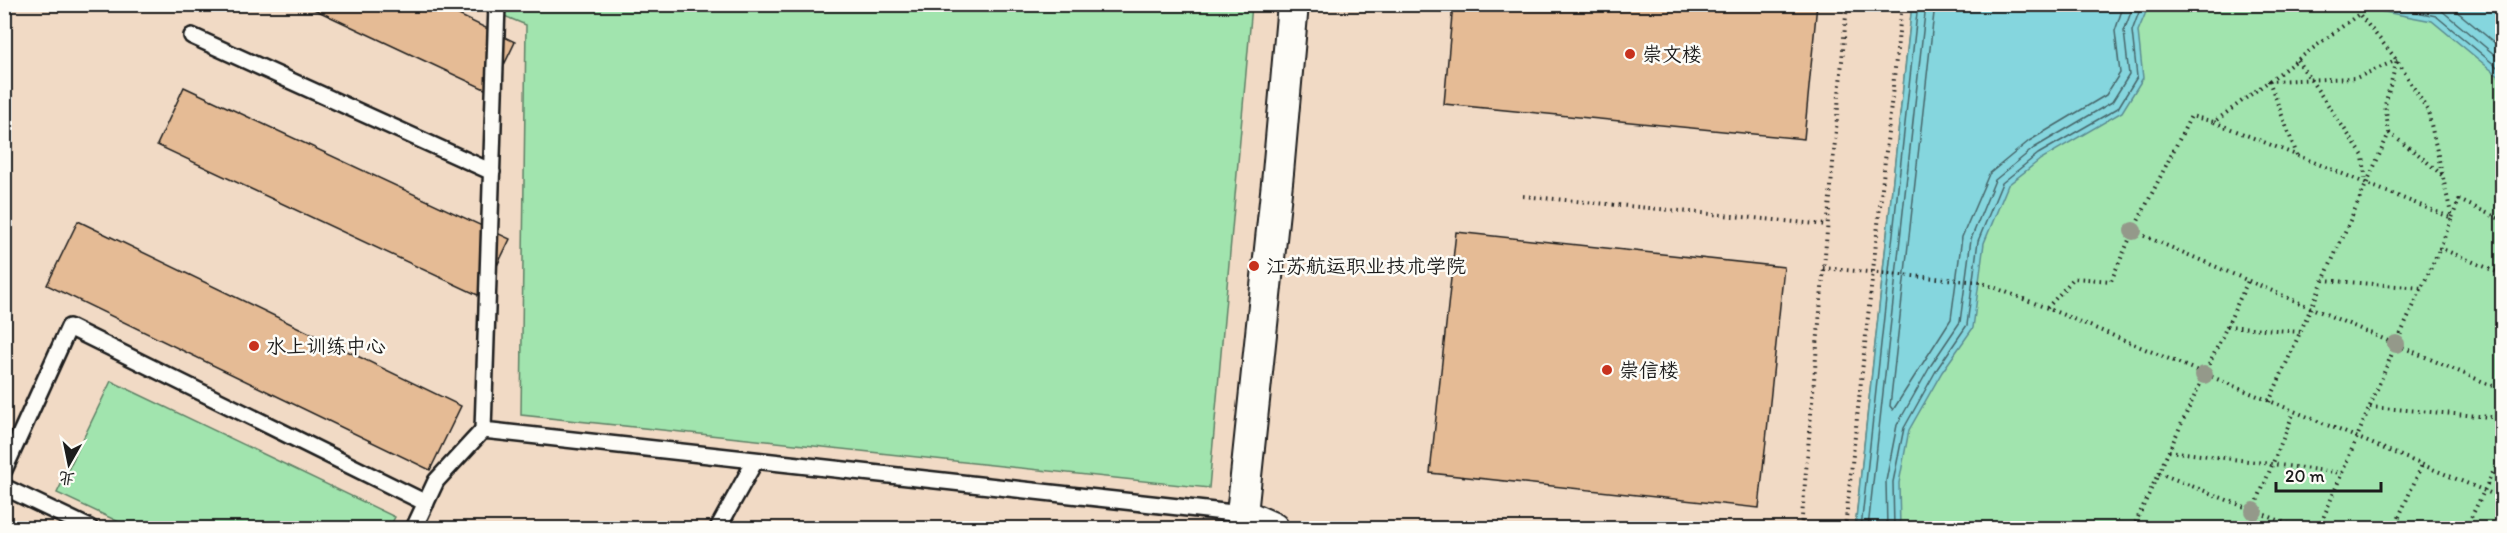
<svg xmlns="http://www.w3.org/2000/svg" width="2507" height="533" viewBox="0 0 2507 533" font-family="Itim,'LXGW WenKai TC',sans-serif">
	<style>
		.built { fill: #f1dac5 }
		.green { fill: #a1e4ae; stroke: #5e8065; stroke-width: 1.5 }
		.water { fill: #85d6de; stroke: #5b8c90; stroke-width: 1.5 }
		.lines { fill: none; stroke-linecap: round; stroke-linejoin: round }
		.shore { stroke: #46666a; stroke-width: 1.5 }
		.building { fill: #e5bb95; stroke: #1c1c1c; stroke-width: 1.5 }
		.service-casing { stroke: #1c1c1c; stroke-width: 20 }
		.minor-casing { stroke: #1c1c1c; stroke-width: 34 }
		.path { stroke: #1c1c1c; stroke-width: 4; stroke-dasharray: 1.5 4.5; stroke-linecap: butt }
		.service { stroke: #fdfcf7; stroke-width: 15 }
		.minor { stroke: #fdfcf7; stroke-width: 30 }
		.tree { fill: #94998a }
		.poi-dot { fill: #c8321e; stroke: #fdfcf7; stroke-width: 2 }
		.labels { text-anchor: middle; stroke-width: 5; stroke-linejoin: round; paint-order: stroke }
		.poi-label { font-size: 20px; fill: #1c1c1c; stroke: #fdfcf7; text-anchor: start }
	</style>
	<rect width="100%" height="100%" fill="#f6e8da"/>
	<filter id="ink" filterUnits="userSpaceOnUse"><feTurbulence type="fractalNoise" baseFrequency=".0167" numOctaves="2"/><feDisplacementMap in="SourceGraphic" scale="12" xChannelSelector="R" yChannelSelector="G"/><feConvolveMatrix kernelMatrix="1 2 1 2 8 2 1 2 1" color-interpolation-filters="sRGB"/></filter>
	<g filter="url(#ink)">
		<path class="built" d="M 5,5 L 2502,5 L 2502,528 L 5,528 Z"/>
		<path class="green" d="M 478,5 L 1252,5 L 1209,488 L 521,415 L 526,25 Z
			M 1912,5 L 2502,5 L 2502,528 L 1855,528 Z
			M 111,381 L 395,517 L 389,528 L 132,528 L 57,493 Z"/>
		<path class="water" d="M 1912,5 L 2149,5 L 2138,31 L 2143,78 L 2122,112 L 2041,159 L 2008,185 L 1984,243 L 1973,328 L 1942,372 L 1909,430 L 1899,483 L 1900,528 L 1855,528 Z
			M 2348,5 L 2502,5 L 2502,79 L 2432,21 Z"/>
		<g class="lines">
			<path class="shore" d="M 1935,4 L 1890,406 L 1893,410 L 1951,319 L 1962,237 L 1989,174 L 2029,141 L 2106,95 L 2120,73 L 2115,31 L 2124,4
				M 2379,4 L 2436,16 L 2502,71
				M 2418,4 L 2441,10 L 2502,61
				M 2448,4 L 2502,49
				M 1861,528 L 1918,4
				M 1868,528 L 1926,4
				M 1887,528 L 1886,481 L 1897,425 L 1931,365 L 1960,322 L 1971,239 L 1995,180 L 2034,148 L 2112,102 L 2129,75 L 2124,31 L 2134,4
				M 1894,528 L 1893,482 L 1904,428 L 1937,369 L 1967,325 L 1978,241 L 2002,183 L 2038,154 L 2118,108 L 2137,77 L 2132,31 L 2142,4"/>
		</g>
		<path class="building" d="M 303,4 L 436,4 L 515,42 L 491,92 Z
			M 1453,4 L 1817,4 L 1804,139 L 1444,104 Z
			M 184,87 L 510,239 L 482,297 L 157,145 Z
			M 78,221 L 461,406 L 430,470 L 47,285 Z
			M 1456,232 L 1784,267 L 1759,508 L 1430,473 Z"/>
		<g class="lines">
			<defs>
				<path id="service" d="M 497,4 L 483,430 L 1242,514 L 1241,520
					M 192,36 L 492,172
					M 4,470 L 69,327 L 426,503
					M 4,487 L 90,528
					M 414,528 L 436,481 L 483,430
					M 718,528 L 755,461"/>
				<path id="minor" d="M 1273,528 L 1242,514 L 1278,173 L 1293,4"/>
			</defs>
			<use href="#service" class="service-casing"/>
			<use href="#minor" class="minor-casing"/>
			<path class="path" d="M 2360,4 L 2359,14 L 2397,60 L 2428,111 L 2452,218 L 2459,200 L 2502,220
				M 2297,60 L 2363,156 L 2366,183
				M 2214,122 L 2452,218 L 2440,248 L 2502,274
				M 2389,133 L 2419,155 L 2443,176
				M 2297,155 L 2269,81 L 2356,78 L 2397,60
				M 1523,196 L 1827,225
				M 2133,231 L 2502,390
				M 1823,268 L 1980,282 L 2047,308 L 2502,498
				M 2323,280 L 2422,288
				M 2047,308 L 2074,278 L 2111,281 L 2133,231 L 2191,116 L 2214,122 L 2359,14
				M 2227,326 L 2300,332
				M 2269,402 L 2389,133 L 2385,105 L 2397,60
				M 2370,407 L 2502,418
				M 2169,451 L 2342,473
				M 2159,473 L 2298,528
				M 1801,528 L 1847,4
				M 1845,528 L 1902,4
				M 2133,528 L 2248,281
				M 2246,528 L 2294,412
				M 2319,528 L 2396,344 L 2440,248
				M 2394,528 L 2422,465
				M 2466,528 L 2502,454"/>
			<use href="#service" class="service"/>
			<use href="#minor" class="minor"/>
		</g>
		<g class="tree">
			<circle cx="2133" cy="231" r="9"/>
			<circle cx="2396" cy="344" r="9"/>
			<circle cx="2204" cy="375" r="9"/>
			<circle cx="2254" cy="511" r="9"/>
		</g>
	</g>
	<g class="poi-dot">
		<circle cx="1630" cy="54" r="6"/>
		<circle cx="1254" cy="266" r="6"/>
		<circle cx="254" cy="346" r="6"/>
		<circle cx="1607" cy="370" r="6"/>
	</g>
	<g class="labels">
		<g class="poi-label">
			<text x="1642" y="61">崇文楼</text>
			<text x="1266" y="273">江苏航运职业技术学院</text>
			<text x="266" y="353">水上训练中心</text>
			<text x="1619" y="377">崇信楼</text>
		</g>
	</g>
	<rect width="2507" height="533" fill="none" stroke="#fdfcf7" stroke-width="24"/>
	<rect x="12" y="12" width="2483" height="509" fill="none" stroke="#1c1c1c" stroke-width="2" filter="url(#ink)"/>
	<g transform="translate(69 464) rotate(189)" stroke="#fdfcf7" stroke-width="4.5" paint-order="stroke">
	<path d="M0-4.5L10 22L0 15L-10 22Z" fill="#1c1c1c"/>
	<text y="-9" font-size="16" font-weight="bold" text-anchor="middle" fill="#1c1c1c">北</text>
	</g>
	<path d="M2276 482v9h105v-9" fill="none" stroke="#1c1c1c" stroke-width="3"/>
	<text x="2285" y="482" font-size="18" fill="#1c1c1c" stroke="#fdfcf7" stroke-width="4.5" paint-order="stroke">20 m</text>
</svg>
